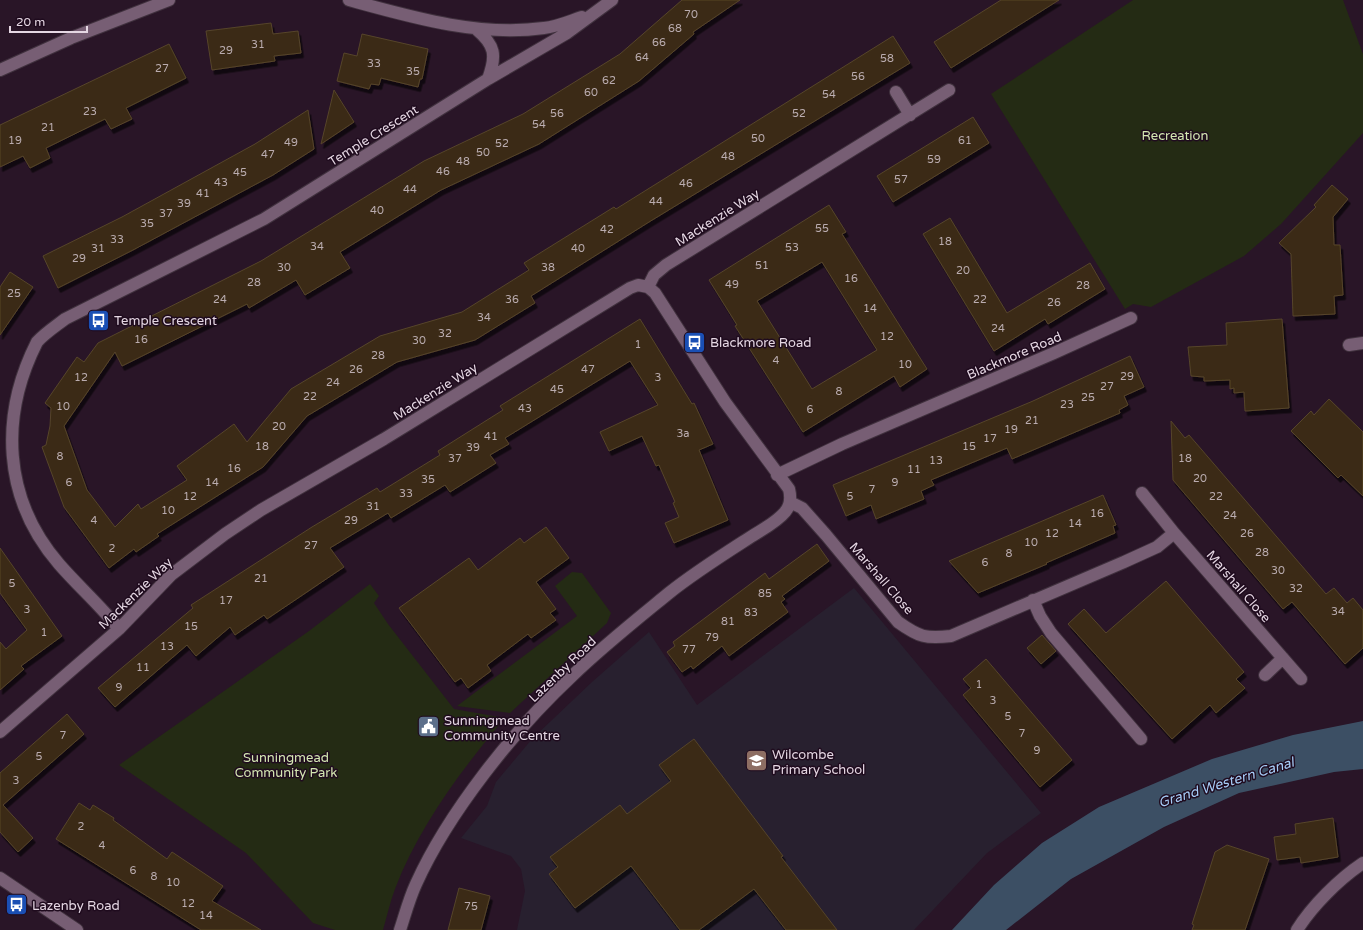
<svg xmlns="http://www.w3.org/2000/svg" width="1363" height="930" viewBox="0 0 1363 930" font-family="'Varela Round',sans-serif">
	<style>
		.education { fill: #28202f }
		.green { fill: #242b14 }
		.water { fill: #3c4f64 }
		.building { fill: #3a2b13; stroke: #56442b; fill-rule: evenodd; filter: url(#shadow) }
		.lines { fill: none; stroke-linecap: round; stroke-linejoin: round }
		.street-casing { stroke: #40313e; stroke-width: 14 }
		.street { stroke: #775e74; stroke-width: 12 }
		.labels { text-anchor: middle; stroke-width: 3; stroke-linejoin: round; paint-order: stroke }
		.number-label { font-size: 11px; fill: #baacaf }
		.street-label { font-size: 13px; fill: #e5d7e3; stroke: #1f0b1e }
		.park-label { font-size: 13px; fill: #d4e7b2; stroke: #1f0b1e }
		.poi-label { font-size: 13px; fill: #e5d7e3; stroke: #1f0b1e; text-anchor: start }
		.water-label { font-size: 14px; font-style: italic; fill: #a6ccf7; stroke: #1f0b1e }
	</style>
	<defs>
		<filter id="shadow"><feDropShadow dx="2.5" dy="4.5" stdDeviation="0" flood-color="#0009"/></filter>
	</defs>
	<rect width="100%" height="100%" fill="#291527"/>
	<path class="education" d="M 854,588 L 1041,813 L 987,853 L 914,930 L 517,930 L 525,891 L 521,869 L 511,856 L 461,838 L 487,806 L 496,782 L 532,739 L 592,682 L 649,632 L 697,705 Z"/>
	<path class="green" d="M 1133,0 L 1343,0 L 1363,54 L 1363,133 L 1281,224 L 1244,256 L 1151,307 L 1133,304 L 1125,309 L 991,94 Z
		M 572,572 L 582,573 L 611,613 L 607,623 L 510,713 L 457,706 L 577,616 L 555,586 Z
		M 370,584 L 379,596 L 374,603 L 388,624 L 454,709 L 505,718 C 462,769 419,826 395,889 C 390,902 387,916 383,930 L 335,930 L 313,923 L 246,853 L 119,765 L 309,631 Z"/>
	<path class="water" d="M 1363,721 L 1363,769 L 1334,772 L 1239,793 L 1164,827 L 1071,879 L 1006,930 L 952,930 L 994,885 L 1042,843 L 1099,807 L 1212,759 L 1293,735 Z"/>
	<path class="building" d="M 682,0 L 740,0 L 693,32 L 694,34 L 639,81 L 539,144 L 441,190 L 340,252 L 350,268 L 305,295 L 296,280 L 249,308 L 247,304 L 122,366 L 115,352 L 64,426 L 87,490 L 115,527 L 138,504 L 141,509 L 187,480 L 177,466 L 234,424 L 247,442 L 291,389 L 380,336 L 462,312 L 529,270 L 524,263 L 614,207 L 616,209 L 893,36 L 910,63 L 649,222 L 531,296 L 535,303 L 475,340 L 397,362 L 307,416 L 263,467 L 157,534 L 159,536 L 136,552 L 134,549 L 109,568 L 64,507 L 42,447 L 46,445 L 50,426 L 51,408 L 45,403 L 77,357 L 84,362 L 98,343 L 261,261 L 424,161 L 523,114 L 620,54 Z
		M 1001,0 L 1059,0 L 951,68 L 934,42 Z
		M 271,23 L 273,34 L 298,31 L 301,53 L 274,56 L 275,61 L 212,70 L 206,31 Z
		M 362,34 L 428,49 L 422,79 L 420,79 L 418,87 L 381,78 L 379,85 L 371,84 L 369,89 L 337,81 L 344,53 L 357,56 Z
		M 169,44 L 186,78 L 126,108 L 132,119 L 111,129 L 105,119 L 46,148 L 50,158 L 30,168 L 23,156 L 0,167 L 0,125 Z
		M 334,90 L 354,122 L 321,144 Z
		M 308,110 L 314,149 L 273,175 L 133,250 L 58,288 L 43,256 L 122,217 L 255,144 Z
		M 973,117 L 989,143 L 893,202 L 877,176 Z
		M 1332,185 L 1348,199 L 1333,217 L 1334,245 L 1340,245 L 1343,295 L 1334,296 L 1335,314 L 1293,316 L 1291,254 L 1279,243 L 1316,207 L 1314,205 Z
		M 829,205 L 846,232 L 842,234 L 927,369 L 900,387 L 894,376 L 803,432 L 735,326 L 737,325 L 709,280 ZM 822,262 L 877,350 L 812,389 L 757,301 Z
		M 950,218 L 1007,313 L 1090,263 L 1105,289 L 1048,324 L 1045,319 L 994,351 L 923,234 Z
		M 10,272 L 33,287 L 0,335 L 0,287 Z
		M 640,319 L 692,404 L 694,403 L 713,444 L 699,450 L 728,520 L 674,543 L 665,523 L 679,517 L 673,503 L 675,502 L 659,465 L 656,466 L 642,436 L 609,451 L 600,432 L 658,405 L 630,361 L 505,438 L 509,444 L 490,455 L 496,463 L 450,492 L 445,485 L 391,518 L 388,513 L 330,548 L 344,567 L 267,619 L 264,615 L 235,635 L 230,627 L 196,656 L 187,645 L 115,707 L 98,688 L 193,608 L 191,605 L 312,527 L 377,488 L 380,492 L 440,455 L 438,451 L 503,410 L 500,406 Z
		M 1282,319 L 1289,408 L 1245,411 L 1244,392 L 1234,393 L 1234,388 L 1230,389 L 1230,380 L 1204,381 L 1204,377 L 1191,376 L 1188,347 L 1227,345 L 1226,323 Z
		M 1130,356 L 1144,387 L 1124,396 L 1128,405 L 1119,410 L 1120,413 L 1012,459 L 1007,448 L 931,480 L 934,485 L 921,491 L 924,499 L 876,519 L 871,505 L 846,516 L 833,485 L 1033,401 Z
		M 1329,399 L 1363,432 L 1363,496 L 1341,475 L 1338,478 L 1291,431 L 1311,411 L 1314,415 Z
		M 1171,421 L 1185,438 L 1189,435 L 1326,594 L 1334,588 L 1347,603 L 1353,598 L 1363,610 L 1363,648 L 1345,664 L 1292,602 L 1283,609 L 1173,480 Z
		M 1103,495 L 1116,525 L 1113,526 L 1115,533 L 1046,563 L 1047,564 L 978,593 L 949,561 Z
		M 546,527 L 569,558 L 536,582 L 556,609 L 550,613 L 556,620 L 531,638 L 528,634 L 487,665 L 491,671 L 468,688 L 461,678 L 455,682 L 399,608 L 469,558 L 478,570 L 520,538 L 524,543 Z
		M 817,544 L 829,561 L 782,596 L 785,599 L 781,602 L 788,612 L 729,656 L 722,646 L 693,669 L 691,666 L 682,672 L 667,652 L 675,646 L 673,642 L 765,573 L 769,579 Z
		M 0,548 L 62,636 L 21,666 L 24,669 L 0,690 L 0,642 L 6,649 L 27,630 L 0,593 Z
		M 1166,581 L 1244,672 L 1236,679 L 1245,688 L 1216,713 L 1210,705 L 1172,739 L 1068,624 L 1084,609 L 1106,633 Z
		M 1042,635 L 1056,651 L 1041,664 L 1027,648 Z
		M 986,659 L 1072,760 L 1040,787 L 963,695 L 971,688 L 963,679 Z
		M 67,714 L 84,734 L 3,805 L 33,838 L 18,852 L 0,832 L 0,773 Z
		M 694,739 L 783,856 L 781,857 L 837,930 L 786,930 L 754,889 L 699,930 L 680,930 L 631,866 L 575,908 L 549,874 L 558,867 L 550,857 L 620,805 L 627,814 L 671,781 L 659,765 Z
		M 79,803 L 90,810 L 93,805 L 114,818 L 113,820 L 167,859 L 172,852 L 223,886 L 212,901 L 261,930 L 201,930 L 56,839 Z
		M 1333,818 L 1338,857 L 1301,863 L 1300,857 L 1277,860 L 1274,837 L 1296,834 L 1295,824 Z
		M 1227,845 L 1269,859 L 1245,930 L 1192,930 L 1194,925 L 1192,924 L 1215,852 Z
		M 459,888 L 490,896 L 481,930 L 448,930 Z"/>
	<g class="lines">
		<defs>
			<path id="street" d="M 349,0 C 411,17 479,37 544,28 C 557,27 570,21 582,17
				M 476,29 C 495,45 497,55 488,79
				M 0,70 L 71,38 L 169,0
				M 896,92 L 910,115
				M 1349,345 L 1363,343
				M 777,475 L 842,444 L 1054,353 L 1131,318
				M 1142,493 L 1174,533
				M 790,502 L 802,508 L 826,535 L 898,622 C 919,637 926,639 951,636 L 1124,562 L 1157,547 L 1174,533 L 1301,679
				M 1033,600 L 1040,616 L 1051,633 L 1141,739
				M 119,629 C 101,606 78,586 59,564 C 2,498 0,415 37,342 C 45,333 56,326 65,319 L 264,219 L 488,79 L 567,33 L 612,0
				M 1265,675 L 1283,658
				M 0,732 L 119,629 L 171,575 L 225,534 L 261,510 L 384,439 L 630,288 L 638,285 L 648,287 L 654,275 L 666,265 L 949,90
				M 0,878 L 77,930
				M 400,930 C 405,915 409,899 416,884 C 448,813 514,730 572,676 C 602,647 636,620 669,593 C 694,573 721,556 749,538 C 761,530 776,523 785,512 C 791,505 791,497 789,489 L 725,402 L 655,293 L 648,287
				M 1297,930 C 1312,906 1339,879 1363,863"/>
		</defs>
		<use href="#street" class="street-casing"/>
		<use href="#street" class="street"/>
	</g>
	<defs>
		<symbol id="bus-square" viewBox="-11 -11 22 22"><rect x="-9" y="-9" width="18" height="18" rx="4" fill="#1a4fb4" stroke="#1f0b1e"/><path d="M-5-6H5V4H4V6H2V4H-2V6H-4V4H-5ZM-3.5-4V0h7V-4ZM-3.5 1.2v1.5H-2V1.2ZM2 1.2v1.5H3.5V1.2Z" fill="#fff"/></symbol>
		<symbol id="civic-square" viewBox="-11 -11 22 22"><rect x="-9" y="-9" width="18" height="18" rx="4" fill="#5c6f8a" stroke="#1f0b1e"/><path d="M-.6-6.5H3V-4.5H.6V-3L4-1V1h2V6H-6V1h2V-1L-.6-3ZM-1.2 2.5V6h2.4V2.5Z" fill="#fff"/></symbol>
		<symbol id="school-square" viewBox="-11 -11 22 22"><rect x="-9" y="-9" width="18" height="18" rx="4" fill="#8d6e63" stroke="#1f0b1e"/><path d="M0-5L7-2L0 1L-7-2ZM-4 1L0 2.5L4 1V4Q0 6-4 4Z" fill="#fff"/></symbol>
	</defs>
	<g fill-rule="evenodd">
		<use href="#bus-square" x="86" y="308" width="25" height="25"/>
		<use href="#bus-square" x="682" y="330" width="25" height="25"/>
		<use href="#civic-square" x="416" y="714" width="25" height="25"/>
		<use href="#school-square" x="744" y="748" width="25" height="25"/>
		<use href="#bus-square" x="4" y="892" width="25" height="25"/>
	</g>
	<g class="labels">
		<g class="number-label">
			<text x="691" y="18">70</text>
			<text x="675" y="32">68</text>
			<text x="659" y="46">66</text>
			<text x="258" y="48">31</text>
			<text x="226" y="54">29</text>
			<text x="642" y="61">64</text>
			<text x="887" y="62">58</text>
			<text x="374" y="67">33</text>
			<text x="162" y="72">27</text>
			<text x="413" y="75">35</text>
			<text x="858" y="80">56</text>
			<text x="609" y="84">62</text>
			<text x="591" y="96">60</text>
			<text x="829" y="98">54</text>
			<text x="90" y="115">23</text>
			<text x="557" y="117">56</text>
			<text x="799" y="117">52</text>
			<text x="539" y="128">54</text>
			<text x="48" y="131">21</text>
			<text x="758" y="142">50</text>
			<text x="15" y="144">19</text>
			<text x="965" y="144">61</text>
			<text x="291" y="146">49</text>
			<text x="502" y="147">52</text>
			<text x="483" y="156">50</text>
			<text x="268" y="158">47</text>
			<text x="728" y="160">48</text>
			<text x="934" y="163">59</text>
			<text x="463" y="165">48</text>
			<text x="443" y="175">46</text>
			<text x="240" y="176">45</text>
			<text x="901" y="183">57</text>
			<text x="221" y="186">43</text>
			<text x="686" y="187">46</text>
			<text x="410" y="193">44</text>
			<text x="203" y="197">41</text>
			<text x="656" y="205">44</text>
			<text x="184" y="207">39</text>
			<text x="377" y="214">40</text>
			<text x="166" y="217">37</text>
			<text x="147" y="227">35</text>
			<text x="822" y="232">55</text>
			<text x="607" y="233">42</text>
			<text x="117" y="243">33</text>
			<text x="945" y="245">18</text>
			<text x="317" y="250">34</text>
			<text x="792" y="251">53</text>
			<text x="98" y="252">31</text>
			<text x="578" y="252">40</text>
			<text x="79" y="262">29</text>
			<text x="762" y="269">51</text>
			<text x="284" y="271">30</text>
			<text x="548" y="271">38</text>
			<text x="963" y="274">20</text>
			<text x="851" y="282">16</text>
			<text x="254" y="286">28</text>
			<text x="732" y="288">49</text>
			<text x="1083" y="289">28</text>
			<text x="14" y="297">25</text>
			<text x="220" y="303">24</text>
			<text x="512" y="303">36</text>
			<text x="980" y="303">22</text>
			<text x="1054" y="306">26</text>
			<text x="870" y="312">14</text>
			<text x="484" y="321">34</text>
			<text x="998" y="332">24</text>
			<text x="445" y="337">32</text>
			<text x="887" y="340">12</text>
			<text x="141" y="343">16</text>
			<text x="419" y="344">30</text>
			<text x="638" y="348">1</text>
			<text x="378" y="359">28</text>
			<text x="776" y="364">4</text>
			<text x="905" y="368">10</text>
			<text x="356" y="373">26</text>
			<text x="588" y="373">47</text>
			<text x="1127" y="380">29</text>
			<text x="81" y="381">12</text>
			<text x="658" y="381">3</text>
			<text x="333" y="386">24</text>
			<text x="1107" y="390">27</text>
			<text x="557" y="393">45</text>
			<text x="839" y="395">8</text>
			<text x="310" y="400">22</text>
			<text x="1088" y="401">25</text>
			<text x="1067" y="408">23</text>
			<text x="63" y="410">10</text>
			<text x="525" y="412">43</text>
			<text x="810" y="413">6</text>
			<text x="1032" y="424">21</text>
			<text x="279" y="430">20</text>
			<text x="1011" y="433">19</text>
			<text x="683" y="437">3a</text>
			<text x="491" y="440">41</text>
			<text x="990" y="442">17</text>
			<text x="262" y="450">18</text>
			<text x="969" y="450">15</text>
			<text x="473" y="451">39</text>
			<text x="60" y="460">8</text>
			<text x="455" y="462">37</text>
			<text x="1185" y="462">18</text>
			<text x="936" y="464">13</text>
			<text x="234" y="472">16</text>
			<text x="914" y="473">11</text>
			<text x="1200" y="482">20</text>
			<text x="428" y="483">35</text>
			<text x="69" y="486">6</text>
			<text x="212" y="486">14</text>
			<text x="895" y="486">9</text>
			<text x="872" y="493">7</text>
			<text x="406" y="497">33</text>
			<text x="190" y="500">12</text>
			<text x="850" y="500">5</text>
			<text x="1216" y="500">22</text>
			<text x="373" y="510">31</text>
			<text x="168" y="514">10</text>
			<text x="1097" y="517">16</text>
			<text x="1230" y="519">24</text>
			<text x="94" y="524">4</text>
			<text x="351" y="524">29</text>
			<text x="1075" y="527">14</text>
			<text x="1052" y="537">12</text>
			<text x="1247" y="537">26</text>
			<text x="1031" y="546">10</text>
			<text x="311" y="549">27</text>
			<text x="112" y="552">2</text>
			<text x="1262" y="556">28</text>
			<text x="1009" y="557">8</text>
			<text x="985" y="566">6</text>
			<text x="1278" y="574">30</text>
			<text x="261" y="582">21</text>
			<text x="12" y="587">5</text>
			<text x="1296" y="592">32</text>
			<text x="765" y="597">85</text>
			<text x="226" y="604">17</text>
			<text x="27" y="613">3</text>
			<text x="1338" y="615">34</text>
			<text x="751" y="616">83</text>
			<text x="728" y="625">81</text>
			<text x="191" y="630">15</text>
			<text x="44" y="636">1</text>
			<text x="712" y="641">79</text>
			<text x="167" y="650">13</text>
			<text x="689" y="653">77</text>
			<text x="143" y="671">11</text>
			<text x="979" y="688">1</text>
			<text x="119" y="691">9</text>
			<text x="993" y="704">3</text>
			<text x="1008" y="720">5</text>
			<text x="1022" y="737">7</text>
			<text x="63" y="739">7</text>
			<text x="1037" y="754">9</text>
			<text x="39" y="760">5</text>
			<text x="16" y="784">3</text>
			<text x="81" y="830">2</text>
			<text x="102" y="849">4</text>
			<text x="133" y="874">6</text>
			<text x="154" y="880">8</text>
			<text x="173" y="886">10</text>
			<text x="188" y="907">12</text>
			<text x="471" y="910">75</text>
			<text x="206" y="919">14</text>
		</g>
		<g class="street-label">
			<text transform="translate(373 135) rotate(-32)" y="5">Temple Crescent</text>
			<text transform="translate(717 217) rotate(-32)" y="5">Mackenzie Way</text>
			<text transform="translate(1014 355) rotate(-23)" y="5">Blackmore Road</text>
			<text transform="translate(435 391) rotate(-32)" y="5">Mackenzie Way</text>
			<text transform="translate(882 578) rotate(49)" y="5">Marshall Close</text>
			<text transform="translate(1239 586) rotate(49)" y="5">Marshall Close</text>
			<text transform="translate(135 593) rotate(-44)" y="5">Mackenzie Way</text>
			<text transform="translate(562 669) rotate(-44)" y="5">Lazenby Road</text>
		</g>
		<g class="park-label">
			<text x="1175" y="140">Recreation</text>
			<text x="286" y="762">Sunningmead<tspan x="286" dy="15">Community Park</tspan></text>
		</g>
		<g class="poi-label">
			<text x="114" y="325">Temple Crescent</text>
			<text x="710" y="347">Blackmore Road</text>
			<text x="444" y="725">Sunningmead<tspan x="444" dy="15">Community Centre</tspan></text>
			<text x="772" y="759">Wilcombe<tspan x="772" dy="15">Primary School</tspan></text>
			<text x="32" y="910">Lazenby Road</text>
		</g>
		<g class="water-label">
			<text transform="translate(1226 782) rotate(-17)" y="5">Grand Western Canal</text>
		</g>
	</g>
	<path d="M10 26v6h77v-6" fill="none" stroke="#e5d7e3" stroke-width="2"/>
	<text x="16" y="26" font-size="12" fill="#e5d7e3" stroke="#1f0b1e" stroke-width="3" paint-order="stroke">20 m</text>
</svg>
